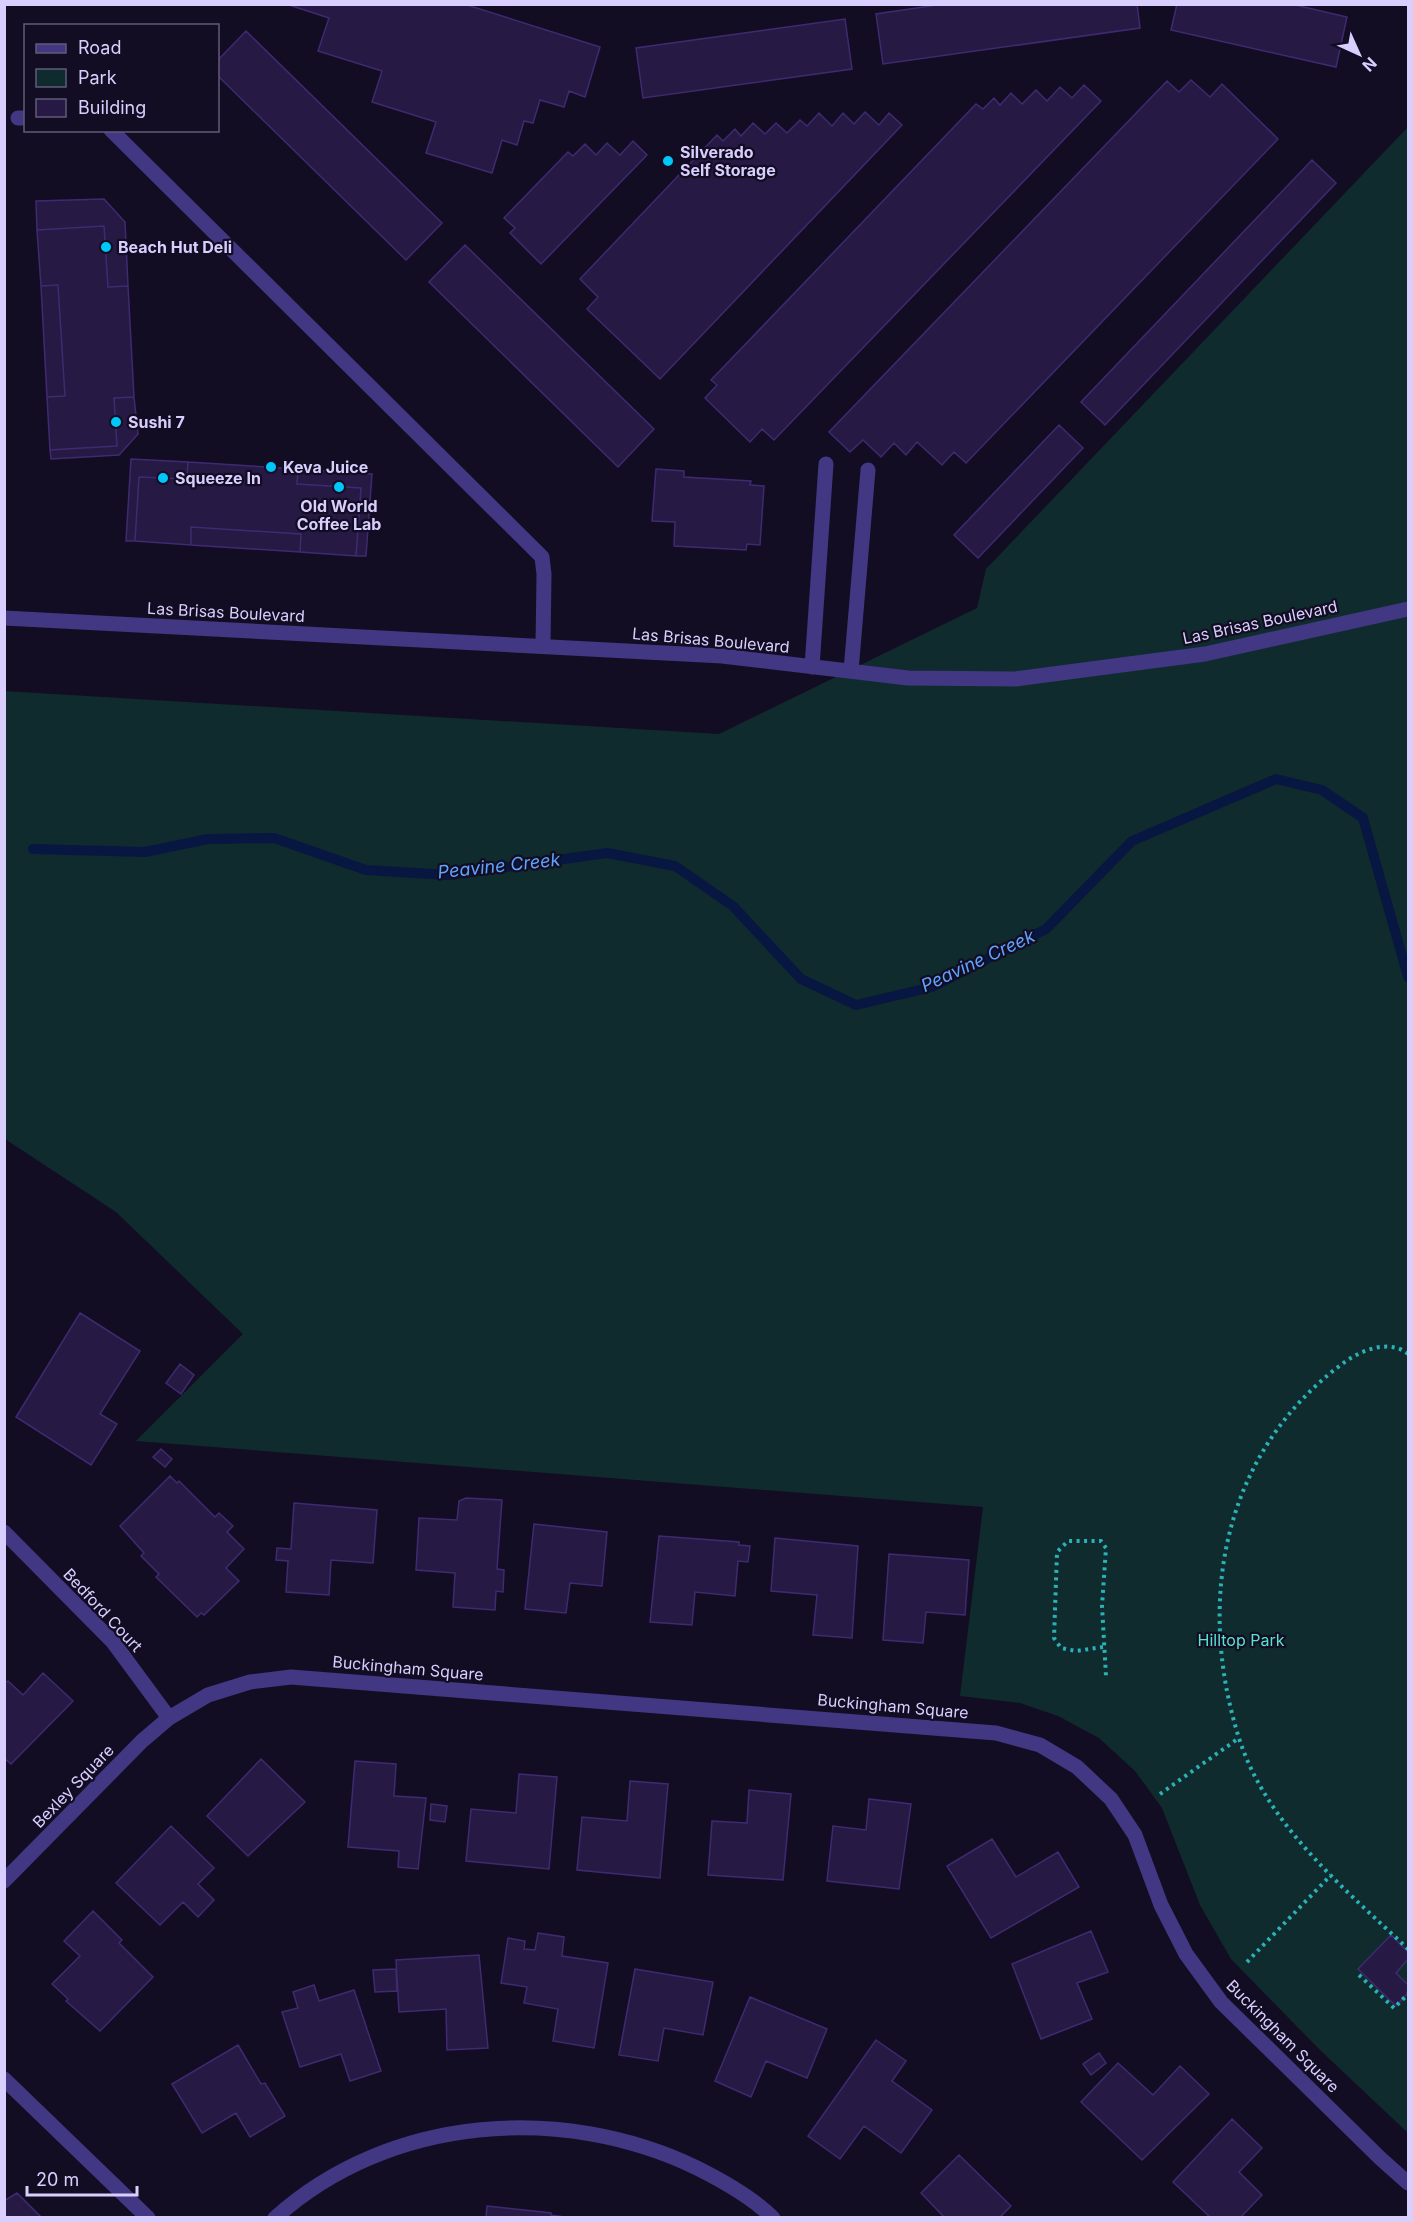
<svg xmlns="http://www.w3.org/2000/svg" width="1413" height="2222" viewBox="0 0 1413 2222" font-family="Inter,sans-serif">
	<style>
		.green { fill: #102b2d }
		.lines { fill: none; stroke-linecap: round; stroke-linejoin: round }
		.stream { stroke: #081741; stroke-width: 10 }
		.building { fill: #261944; stroke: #3f2a71; stroke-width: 1.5 }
		.path { stroke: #2ab2b8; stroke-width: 4; stroke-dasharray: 3 4.5; stroke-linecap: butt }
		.minor { stroke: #413783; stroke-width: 15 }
		.poi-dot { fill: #00c7fa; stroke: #130d23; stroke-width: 2 }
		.labels { text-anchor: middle; stroke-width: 4.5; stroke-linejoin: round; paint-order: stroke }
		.poi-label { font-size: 16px; font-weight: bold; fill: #d9cfff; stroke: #130d23; text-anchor: start }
		.street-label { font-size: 16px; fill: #d9cfff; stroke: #130d23 }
		.park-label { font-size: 16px; fill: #57e3ce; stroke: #130d23 }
		.water-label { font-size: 18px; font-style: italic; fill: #5da3ff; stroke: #130d23 }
	</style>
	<rect width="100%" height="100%" fill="#130d23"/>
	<path class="green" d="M 1408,127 L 1408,2133 L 1320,2050 L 1231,1959 L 1200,1905 L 1162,1808 L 1135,1771 L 1099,1738 L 1058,1716 L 1020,1703 L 960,1696 L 983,1507 L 136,1441 L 243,1334 L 116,1212 L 5,1139 L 4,691 L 719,734 L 977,608 L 986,569 Z"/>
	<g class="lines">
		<path class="stream" d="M 33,849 L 145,852 L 208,839 L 274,838 L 366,870 L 449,875 L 607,853 L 675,866 L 733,906 L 801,979 L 856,1005 L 932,987 L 1046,929 L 1132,841 L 1276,779 L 1322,790 L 1363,818 L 1408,977"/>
	</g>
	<path class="building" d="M 286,4 L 464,4 L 600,47 L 585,97 L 569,91 L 564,107 L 540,100 L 533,123 L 524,121 L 517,145 L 502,140 L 492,173 L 426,153 L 436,122 L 372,102 L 382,71 L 318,51 L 329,18 Z
		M 944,4 L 1137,4 L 1140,28 L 883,64 L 876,14 Z
		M 1177,4 L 1291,4 L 1347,17 L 1336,67 L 1171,30 Z
		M 845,19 L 852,69 L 643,98 L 636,48 Z
		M 246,31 L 442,223 L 406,260 L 218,76 L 218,60 Z
		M 1191,80 L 1210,97 L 1222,84 L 1278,139 L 966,463 L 954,452 L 942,465 L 917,442 L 906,455 L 894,443 L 881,457 L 863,440 L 850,452 L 829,432 L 1167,81 L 1179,92 Z
		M 1084,85 L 1101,101 L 774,440 L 762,429 L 750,442 L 705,398 L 717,385 L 711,380 L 976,104 L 983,109 L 994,98 L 1000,105 L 1011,93 L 1022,104 L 1036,90 L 1047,101 L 1060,87 L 1072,98 Z
		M 865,112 L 879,125 L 889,113 L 902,125 L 660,379 L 587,309 L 598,297 L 580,279 L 717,135 L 723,141 L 735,129 L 741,136 L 753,123 L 765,134 L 776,123 L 787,133 L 800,120 L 807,126 L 819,113 L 832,126 L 843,113 L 854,124 Z
		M 633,141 L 647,155 L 541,264 L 510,233 L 515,228 L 504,218 L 568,152 L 573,156 L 585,144 L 596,155 L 607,143 L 620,155 Z
		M 1312,160 L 1336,183 L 1105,425 L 1081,402 Z
		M 104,199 L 125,222 L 128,286 L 108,287 L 104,226 L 37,230 L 36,201 Z
		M 104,226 L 108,287 L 128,286 L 134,397 L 114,398 L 117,446 L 50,450 L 47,397 L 65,396 L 58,285 L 41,286 L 37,230 Z
		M 465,245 L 654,429 L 618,467 L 429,282 Z
		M 58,285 L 65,396 L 47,397 L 41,286 Z
		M 134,397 L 138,434 L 119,455 L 51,459 L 50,450 L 117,446 L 114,398 Z
		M 1059,425 L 1083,448 L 978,558 L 954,535 Z
		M 131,459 L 188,462 L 187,479 L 139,477 L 135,541 L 126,541 Z
		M 188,462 L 298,469 L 297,484 L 361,488 L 356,556 L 300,552 L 301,534 L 191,527 L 191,545 L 135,541 L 139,477 L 187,479 Z
		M 298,469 L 372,474 L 366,556 L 356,556 L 361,488 L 297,484 Z
		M 656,469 L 684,471 L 684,477 L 751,481 L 750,485 L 764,486 L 760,545 L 747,544 L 746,550 L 674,546 L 675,522 L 652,521 Z
		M 191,527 L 301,534 L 300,552 L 191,545 Z
		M 80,1313 L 140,1351 L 100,1414 L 117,1424 L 91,1465 L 16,1417 Z
		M 180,1364 L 194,1375 L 181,1394 L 166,1383 Z
		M 161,1449 L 172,1459 L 165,1467 L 153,1457 Z
		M 170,1476 L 177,1483 L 179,1481 L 215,1517 L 219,1513 L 233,1526 L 227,1532 L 244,1549 L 226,1568 L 239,1581 L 204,1615 L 201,1613 L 197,1617 L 156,1577 L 159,1574 L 141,1556 L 144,1553 L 120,1526 Z
		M 466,1498 L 502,1500 L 497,1569 L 504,1570 L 503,1592 L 496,1591 L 495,1610 L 453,1607 L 455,1573 L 416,1570 L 419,1518 L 457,1520 L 459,1501 Z
		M 294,1503 L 377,1510 L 373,1563 L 331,1560 L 329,1595 L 286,1592 L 288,1561 L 276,1560 L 277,1548 L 291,1549 Z
		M 534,1524 L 607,1532 L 602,1586 L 570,1583 L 566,1613 L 525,1609 Z
		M 659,1536 L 739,1542 L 739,1545 L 750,1546 L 748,1562 L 738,1561 L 735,1596 L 695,1592 L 692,1625 L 650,1622 Z
		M 775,1538 L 858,1546 L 852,1638 L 813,1635 L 817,1595 L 771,1591 Z
		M 889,1554 L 969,1560 L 965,1615 L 926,1612 L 923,1643 L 883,1640 Z
		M 43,1673 L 73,1701 L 11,1764 L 4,1758 L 4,1684 L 8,1681 L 23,1695 Z
		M 261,1759 L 305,1802 L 248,1856 L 207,1816 Z
		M 355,1761 L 396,1764 L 394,1796 L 426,1798 L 418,1869 L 398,1867 L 399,1851 L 348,1847 Z
		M 519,1774 L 557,1777 L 549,1869 L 466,1861 L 471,1809 L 516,1813 Z
		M 630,1781 L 668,1784 L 660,1878 L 577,1870 L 582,1817 L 627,1821 Z
		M 749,1790 L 791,1794 L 783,1880 L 708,1875 L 712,1821 L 747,1823 Z
		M 869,1799 L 911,1804 L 899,1889 L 827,1881 L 833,1826 L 866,1830 Z
		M 431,1804 L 447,1806 L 445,1822 L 430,1820 Z
		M 171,1826 L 214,1868 L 198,1884 L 214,1900 L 198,1917 L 183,1902 L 160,1925 L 116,1883 Z
		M 992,1839 L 1016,1877 L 1058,1852 L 1079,1887 L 991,1938 L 947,1866 Z
		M 93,1911 L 122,1940 L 119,1943 L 153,1977 L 100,2031 L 66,2001 L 68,1999 L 52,1984 L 80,1956 L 64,1941 Z
		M 1091,1931 L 1108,1972 L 1077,1983 L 1092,2019 L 1041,2039 L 1012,1964 Z
		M 538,1933 L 564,1937 L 562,1956 L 608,1963 L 594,2048 L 553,2041 L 558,2009 L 524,2003 L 527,1987 L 501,1983 L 508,1938 L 525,1941 L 524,1949 L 535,1950 Z
		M 1391,1935 L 1408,1952 L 1408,1959 L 1396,1973 L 1408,1985 L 1408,1993 L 1396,2006 L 1358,1969 Z
		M 479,1955 L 488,2048 L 447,2050 L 446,2009 L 399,2012 L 396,1960 Z
		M 396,1969 L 397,1991 L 375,1992 L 373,1970 Z
		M 635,1969 L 713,1982 L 703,2035 L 664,2028 L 658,2061 L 619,2055 Z
		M 314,1985 L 319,2001 L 354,1990 L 381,2071 L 350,2081 L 341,2054 L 300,2067 L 282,2012 L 298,2008 L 293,1992 Z
		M 750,1997 L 827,2029 L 807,2078 L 766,2061 L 751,2097 L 715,2081 Z
		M 876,2040 L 906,2061 L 892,2081 L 932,2110 L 901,2153 L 864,2126 L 840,2159 L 808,2136 Z
		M 238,2045 L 261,2084 L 265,2083 L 285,2116 L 250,2137 L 236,2113 L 202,2133 L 172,2084 Z
		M 1099,2053 L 1106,2063 L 1091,2075 L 1083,2064 Z
		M 1118,2063 L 1153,2095 L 1180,2066 L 1209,2094 L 1142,2160 L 1081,2102 Z
		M 1232,2119 L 1262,2148 L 1239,2172 L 1262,2195 L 1240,2218 L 1211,2218 L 1173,2182 Z
		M 959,2155 L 1011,2206 L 999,2218 L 945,2218 L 921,2193 Z
		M 17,2193 L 42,2218 L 4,2218 L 4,2201 Z
		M 487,2206 L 551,2213 L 551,2215 L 571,2218 L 486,2218 Z"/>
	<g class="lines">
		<path class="path" d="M 1408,1354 C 1389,1338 1359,1351 1342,1364 C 1224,1452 1196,1598 1238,1735 C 1265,1824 1344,1888 1408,1949
			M 1103,1647 L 1076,1651 L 1061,1648 L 1054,1638 L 1057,1552 L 1068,1541 L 1101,1541 L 1106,1548 L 1102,1606 L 1106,1676
			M 1160,1794 L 1239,1738
			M 1247,1962 L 1331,1875
			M 1359,1975 L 1394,2008 L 1408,1994"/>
		<path class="minor" d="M 18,118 L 26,118
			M 111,130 L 542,557 L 544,574 L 543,646
			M 4,618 L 722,656 L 908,678 L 1015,679 L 1205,654 L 1408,609
			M 812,667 L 826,464
			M 851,671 L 868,470
			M 4,1532 L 113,1642 L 169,1718
			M 4,1881 L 142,1741 L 169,1718 L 208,1695 L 250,1682 L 291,1677 L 996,1733 L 1040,1745 L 1077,1767 L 1111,1799 L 1135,1835 L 1161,1905 L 1186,1954 L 1221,2002 L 1381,2159 L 1408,2183
			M 4,2079 L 148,2218
			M 275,2218 C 389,2115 563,2103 697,2168 C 723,2181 752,2197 773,2218"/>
	</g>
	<g class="poi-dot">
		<circle cx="668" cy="161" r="6"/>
		<circle cx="106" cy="247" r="6"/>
		<circle cx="116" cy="422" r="6"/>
		<circle cx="271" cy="467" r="6"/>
		<circle cx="163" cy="478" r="6"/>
		<circle cx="339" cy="487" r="6"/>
	</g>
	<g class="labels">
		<g class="poi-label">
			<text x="680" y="158">Silverado<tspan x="680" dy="18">Self Storage</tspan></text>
			<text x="118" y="253">Beach Hut Deli</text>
			<text x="128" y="428">Sushi 7</text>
			<text x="283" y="473">Keva Juice</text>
			<text x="175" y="484">Squeeze In</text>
			<text x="339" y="512" text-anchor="middle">Old World<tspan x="339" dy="18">Coffee Lab</tspan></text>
		</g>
		<g class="street-label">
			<text transform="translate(226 612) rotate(3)" y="6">Las Brisas Boulevard</text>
			<text transform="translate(1260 622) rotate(-12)" y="6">Las Brisas Boulevard</text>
			<text transform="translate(711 640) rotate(5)" y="6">Las Brisas Boulevard</text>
			<text transform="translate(103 1610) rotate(47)" y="6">Bedford Court</text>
			<text transform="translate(408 1668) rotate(5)" y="6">Buckingham Square</text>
			<text transform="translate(893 1706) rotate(5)" y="6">Buckingham Square</text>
			<text transform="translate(73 1786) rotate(-46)" y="6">Bexley Square</text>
			<text transform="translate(1283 2036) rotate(45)" y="6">Buckingham Square</text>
		</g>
		<g class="park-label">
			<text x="1241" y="1646">Hilltop Park</text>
		</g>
		<g class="water-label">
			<text transform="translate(499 866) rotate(-6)" y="6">Peavine Creek</text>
			<text transform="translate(978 961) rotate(-25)" y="6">Peavine Creek</text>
		</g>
	</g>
	<rect width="1413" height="2222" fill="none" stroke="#d9cfff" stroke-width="12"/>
	<rect x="24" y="24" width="195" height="108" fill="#130d23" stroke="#625b7b" stroke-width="1.5"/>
	<rect x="36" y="44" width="30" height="9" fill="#413783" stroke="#625b7b" stroke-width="1.5"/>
	<text x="78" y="54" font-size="18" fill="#d9cfff">Road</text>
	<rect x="36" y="69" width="30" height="18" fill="#102b2d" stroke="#625b7b" stroke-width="1.5"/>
	<text x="78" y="84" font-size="18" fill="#d9cfff">Park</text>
	<rect x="36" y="99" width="30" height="18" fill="#261944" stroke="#625b7b" stroke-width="1.5"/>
	<text x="78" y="114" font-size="18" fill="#d9cfff">Building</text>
	<g transform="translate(1359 54) rotate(135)" stroke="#130d23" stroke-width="4.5" paint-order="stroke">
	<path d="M0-4.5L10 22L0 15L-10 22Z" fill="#d9cfff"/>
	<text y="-9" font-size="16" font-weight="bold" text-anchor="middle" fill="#d9cfff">N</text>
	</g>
	<path d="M27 2186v9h110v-9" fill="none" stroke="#d9cfff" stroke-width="3"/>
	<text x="36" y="2186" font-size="18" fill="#d9cfff" stroke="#130d23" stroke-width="4.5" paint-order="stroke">20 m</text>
</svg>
